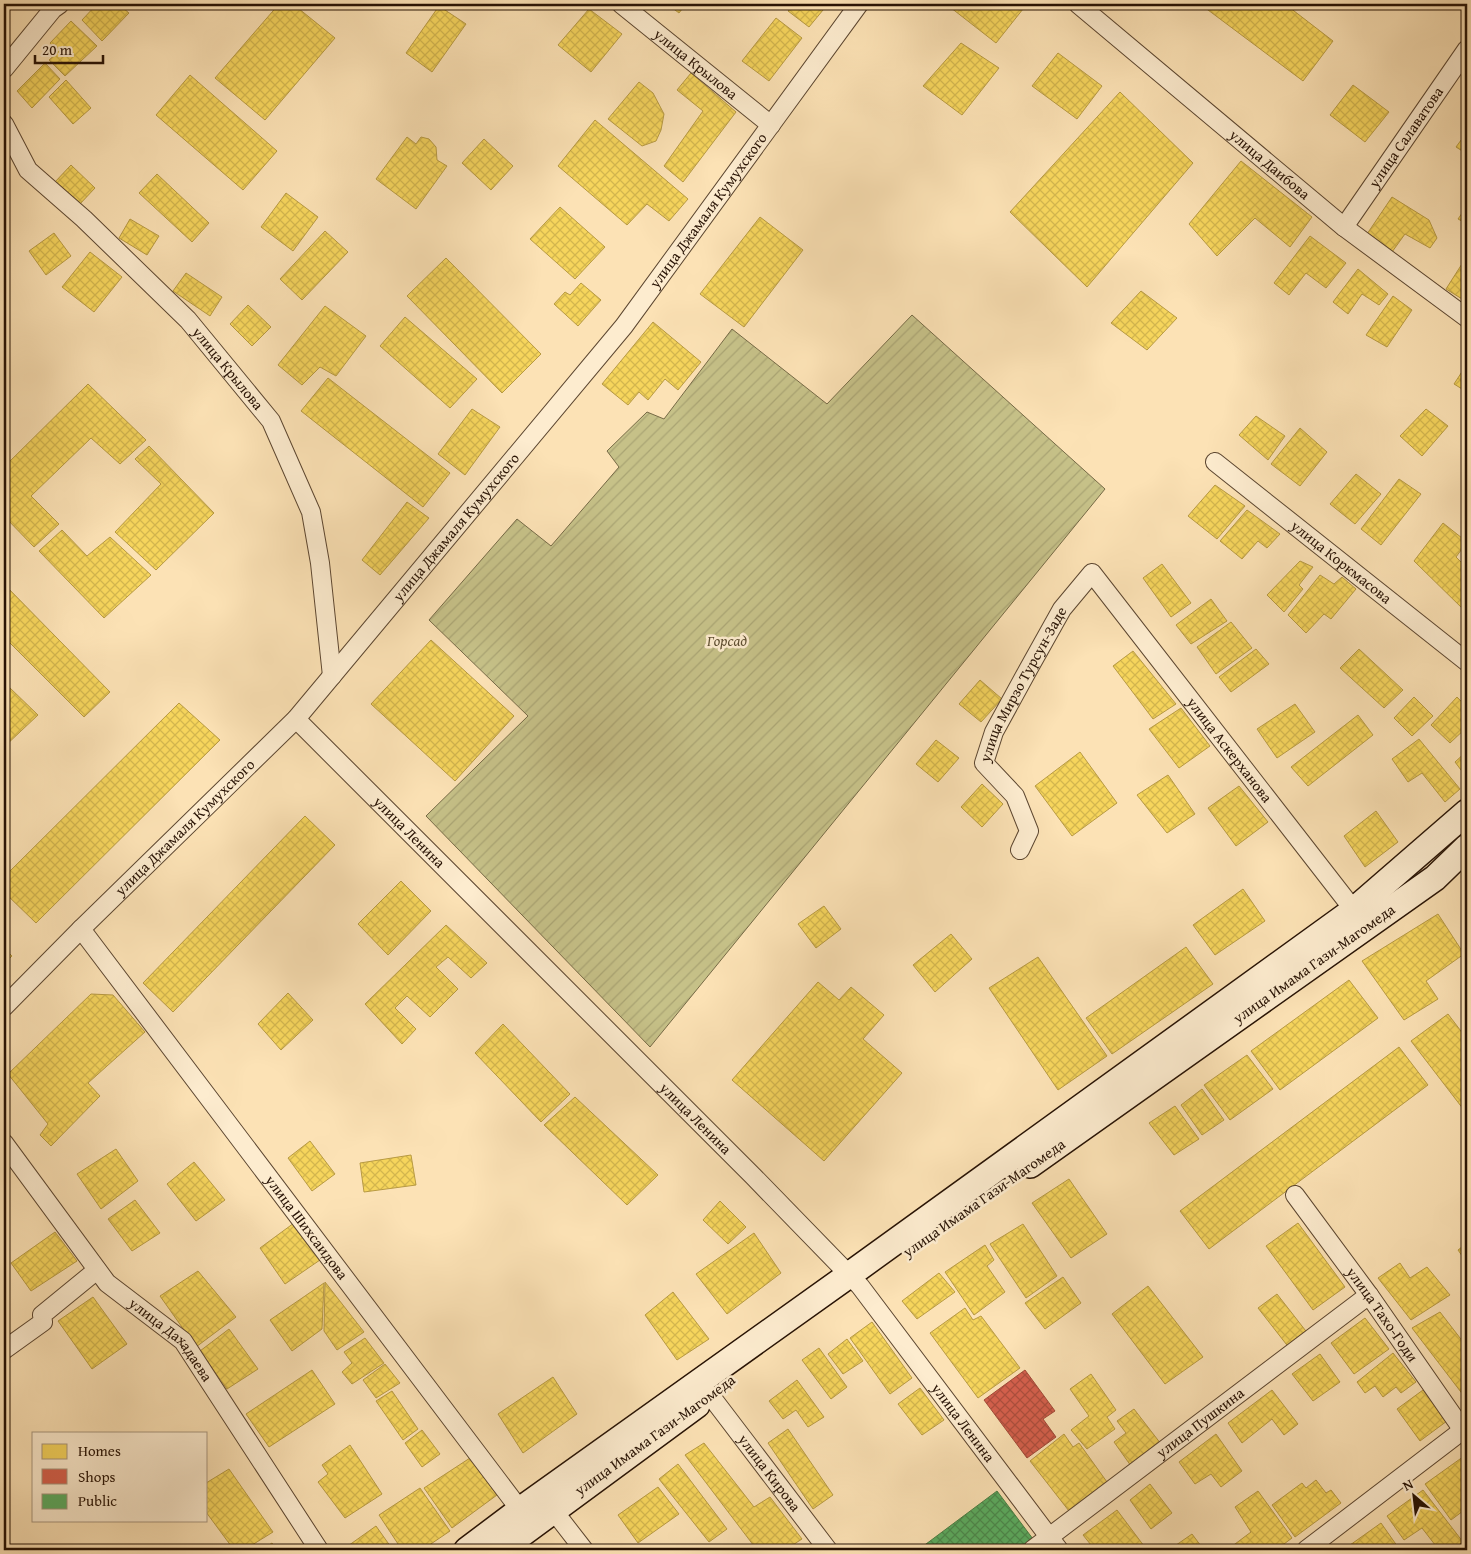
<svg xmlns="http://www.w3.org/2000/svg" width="1471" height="1554" viewBox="0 0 1471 1554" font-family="'Gentium Book Plus',serif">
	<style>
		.garden { fill: url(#garden-furrows); stroke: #766a46 }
		.homes { fill: url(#homes-cross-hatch); stroke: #b89a42 }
		.shops { fill: url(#shops-cross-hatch); stroke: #a24937 }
		.public { fill: url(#public-cross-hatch); stroke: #4b7f45 }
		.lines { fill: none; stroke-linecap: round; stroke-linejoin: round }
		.street-casing { stroke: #5c4630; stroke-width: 20 }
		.secondary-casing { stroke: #271204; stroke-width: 28 }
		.street { stroke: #fdeccf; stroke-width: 18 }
		.secondary { stroke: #fdeccf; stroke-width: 25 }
		.labels { text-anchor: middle; stroke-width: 5; stroke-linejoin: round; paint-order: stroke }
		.street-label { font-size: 15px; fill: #271204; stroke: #fdeccf }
		.park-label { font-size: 15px; font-style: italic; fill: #5f4f32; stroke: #fdeccf }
	</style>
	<defs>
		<pattern id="garden-furrows" width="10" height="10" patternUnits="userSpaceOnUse" patternTransform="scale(1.25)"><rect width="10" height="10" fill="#c6c188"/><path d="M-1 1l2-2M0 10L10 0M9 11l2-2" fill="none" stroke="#aaa574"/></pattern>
		<pattern id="homes-cross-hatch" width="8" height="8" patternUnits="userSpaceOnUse" patternTransform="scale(1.25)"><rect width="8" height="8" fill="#f6d55c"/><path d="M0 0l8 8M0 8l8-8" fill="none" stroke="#d3b64e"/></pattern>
		<pattern id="shops-cross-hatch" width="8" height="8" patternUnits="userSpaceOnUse" patternTransform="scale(1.25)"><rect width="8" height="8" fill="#d6604d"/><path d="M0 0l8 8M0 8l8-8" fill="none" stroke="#ae4e3e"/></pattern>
		<pattern id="public-cross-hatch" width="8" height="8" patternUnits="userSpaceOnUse" patternTransform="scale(1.25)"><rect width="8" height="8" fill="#5aae61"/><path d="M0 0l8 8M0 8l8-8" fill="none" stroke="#4a8c4e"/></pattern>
	</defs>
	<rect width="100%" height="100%" fill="#fce2b5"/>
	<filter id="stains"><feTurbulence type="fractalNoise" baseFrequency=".004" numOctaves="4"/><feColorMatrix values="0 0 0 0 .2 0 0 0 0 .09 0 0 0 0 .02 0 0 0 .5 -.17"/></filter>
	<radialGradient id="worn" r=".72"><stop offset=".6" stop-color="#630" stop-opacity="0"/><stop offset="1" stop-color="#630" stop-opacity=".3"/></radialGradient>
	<path class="garden" d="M 912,315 L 1105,489 L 650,1047 L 426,816 L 528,716 L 429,620 L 517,519 L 551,546 L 619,467 L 607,451 L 647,412 L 664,419 L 732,329 L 827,404 Z"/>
	<path class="homes" d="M 97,4 L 118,4 L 129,13 L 102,41 L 82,20 Z
		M 279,4 L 293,4 L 335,38 L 265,120 L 215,78 Z
		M 667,4 L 686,4 L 679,13 Z
		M 794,4 L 828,4 L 809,27 L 788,11 Z
		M 946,4 L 1027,4 L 996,43 Z
		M 1200,4 L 1285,4 L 1333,41 L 1303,81 Z
		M 439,6 L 466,24 L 432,72 L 406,53 Z
		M 589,9 L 622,34 L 591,72 L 558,45 Z
		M 776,18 L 802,38 L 769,81 L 742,61 Z
		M 71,21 L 97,46 L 65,76 L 49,60 L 58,52 L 50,43 Z
		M 961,43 L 999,68 L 962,115 L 923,86 Z
		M 1058,53 L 1102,86 L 1077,119 L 1032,86 Z
		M 45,63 L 60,79 L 32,108 L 17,91 Z
		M 691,73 L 736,112 L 683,182 L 664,166 L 703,111 L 677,90 Z
		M 190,75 L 277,151 L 243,190 L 156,115 Z
		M 66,80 L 91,108 L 73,124 L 49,97 Z
		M 639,82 L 653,93 L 664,114 L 661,130 L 656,141 L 642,146 L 608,119 Z
		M 1353,85 L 1389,112 L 1365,142 L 1330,115 Z
		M 1120,92 L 1193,163 L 1087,287 L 1010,212 Z
		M 595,120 L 688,199 L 669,221 L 647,204 L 627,225 L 558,166 Z
		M 1467,132 L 1467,154 L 1456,147 Z
		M 407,137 L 416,144 L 421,137 L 429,139 L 436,147 L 437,160 L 447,166 L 416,209 L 376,179 Z
		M 484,139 L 513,166 L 491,190 L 462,163 Z
		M 1241,161 L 1312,217 L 1290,247 L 1255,218 L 1217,256 L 1189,224 Z
		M 71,165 L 95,188 L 79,205 L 54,183 Z
		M 157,174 L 209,223 L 192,242 L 139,193 Z
		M 286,193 L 318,217 L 293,251 L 261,227 Z
		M 1392,197 L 1429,220 L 1437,238 L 1430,248 L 1405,234 L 1392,252 L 1367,234 Z
		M 1467,206 L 1467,224 L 1458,219 Z
		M 560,207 L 605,247 L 575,279 L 530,239 Z
		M 760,217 L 803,250 L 744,327 L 700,294 Z
		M 130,219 L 159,236 L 147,255 L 119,238 Z
		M 325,231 L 348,252 L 302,300 L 280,279 Z
		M 54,233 L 71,256 L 46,275 L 29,251 Z
		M 1310,236 L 1346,263 L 1326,288 L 1306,273 L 1289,295 L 1274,283 Z
		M 90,252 L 122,277 L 94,312 L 62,287 Z
		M 1467,256 L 1467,302 L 1446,289 Z
		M 446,258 L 541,354 L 502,393 L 407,296 Z
		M 1358,269 L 1388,294 L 1379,305 L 1362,294 L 1348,314 L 1333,302 Z
		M 186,273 L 222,297 L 210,316 L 173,291 Z
		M 581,283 L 601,300 L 578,326 L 554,304 L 565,292 L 570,295 Z
		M 1141,291 L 1177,318 L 1147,350 L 1111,323 Z
		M 1393,296 L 1412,310 L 1387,347 L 1366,335 Z
		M 248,305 L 271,327 L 252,346 L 230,324 Z
		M 325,306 L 366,336 L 336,376 L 320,367 L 302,385 L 278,365 Z
		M 405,317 L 477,379 L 450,408 L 380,346 Z
		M 653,322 L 701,362 L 678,390 L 665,379 L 648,400 L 639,392 L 628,405 L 602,384 Z
		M 1467,364 L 1467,392 L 1454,384 Z
		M 328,378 L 450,473 L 423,507 L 301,411 Z
		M 88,384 L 146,440 L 120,464 L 91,438 L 31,496 L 59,524 L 34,547 L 4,516 L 4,467 Z
		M 472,409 L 500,427 L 465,475 L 438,454 Z
		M 1426,409 L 1448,426 L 1422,456 L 1400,436 Z
		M 1256,416 L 1285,436 L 1268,460 L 1239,435 Z
		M 1300,428 L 1327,452 L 1300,486 L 1271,464 Z
		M 149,446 L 214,513 L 156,570 L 115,532 L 161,484 L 135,459 Z
		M 1356,474 L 1381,494 L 1355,524 L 1330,504 Z
		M 1399,479 L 1421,494 L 1381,545 L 1361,529 Z
		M 1215,485 L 1245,506 L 1217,539 L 1188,516 Z
		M 407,502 L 429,518 L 380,575 L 362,560 Z
		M 1247,510 L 1280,534 L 1267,548 L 1258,541 L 1242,559 L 1220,541 Z
		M 1443,523 L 1467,542 L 1456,557 L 1467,568 L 1467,607 L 1464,610 L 1414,561 Z
		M 62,530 L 87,556 L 110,537 L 151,575 L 104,618 L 39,551 Z
		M 1300,561 L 1313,567 L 1299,585 L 1303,589 L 1284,612 L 1267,595 Z
		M 1162,564 L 1191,603 L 1171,617 L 1143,578 Z
		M 1320,575 L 1334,584 L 1342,577 L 1356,589 L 1331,619 L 1324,614 L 1306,633 L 1288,615 Z
		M 4,584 L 110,692 L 84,717 L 4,637 Z
		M 1211,599 L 1227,621 L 1191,644 L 1176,625 Z
		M 1231,622 L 1252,648 L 1216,674 L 1197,647 Z
		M 431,640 L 514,716 L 455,781 L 371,704 Z
		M 1256,649 L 1269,664 L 1231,692 L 1219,677 Z
		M 1359,649 L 1403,690 L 1384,708 L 1340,668 Z
		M 1133,651 L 1176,704 L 1153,719 L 1113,666 Z
		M 980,680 L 1002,699 L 981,722 L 959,704 Z
		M 9,687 L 38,715 L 4,747 L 4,691 Z
		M 1414,697 L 1433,716 L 1412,736 L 1394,718 Z
		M 1457,697 L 1467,707 L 1467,727 L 1450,743 L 1431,725 Z
		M 179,703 L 220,740 L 36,923 L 4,892 L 4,877 Z
		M 1295,704 L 1315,732 L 1277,758 L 1257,729 Z
		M 1181,708 L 1210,746 L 1179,768 L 1149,729 Z
		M 1358,715 L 1373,735 L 1308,786 L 1291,767 Z
		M 1419,739 L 1460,789 L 1445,802 L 1422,773 L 1408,782 L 1392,759 Z
		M 936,740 L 959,758 L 938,782 L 916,764 Z
		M 1467,751 L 1467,778 L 1455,762 Z
		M 1080,752 L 1117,803 L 1072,836 L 1035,786 Z
		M 1168,775 L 1195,814 L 1167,833 L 1137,795 Z
		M 982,784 L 1003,804 L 982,827 L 961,807 Z
		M 1239,786 L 1268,822 L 1236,846 L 1208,808 Z
		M 1376,811 L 1398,842 L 1365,867 L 1344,836 Z
		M 305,816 L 335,845 L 173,1012 L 143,983 Z
		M 401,881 L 431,911 L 388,955 L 358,924 Z
		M 1243,889 L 1265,921 L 1215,955 L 1193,925 Z
		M 824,906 L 841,929 L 816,948 L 798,924 Z
		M 1438,914 L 1464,954 L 1426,981 L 1438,999 L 1404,1020 L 1362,961 Z
		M 446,925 L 487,963 L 471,978 L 448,957 L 436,967 L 458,989 L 430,1017 L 407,996 L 395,1008 L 416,1029 L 402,1044 L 365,1004 Z
		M 951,934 L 972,959 L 935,992 L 913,965 Z
		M 1186,947 L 1213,984 L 1112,1054 L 1086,1018 Z
		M 4,948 L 12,956 L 4,964 Z
		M 1038,957 L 1107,1056 L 1058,1090 L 989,988 Z
		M 1349,980 L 1378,1018 L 1280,1090 L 1251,1051 Z
		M 818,982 L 839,1000 L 851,987 L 884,1015 L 863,1039 L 902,1073 L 824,1161 L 732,1080 Z
		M 288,993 L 313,1020 L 281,1050 L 258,1024 Z
		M 91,994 L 113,995 L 145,1032 L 88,1083 L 100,1096 L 51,1146 L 40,1135 L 48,1124 L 8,1074 Z
		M 1448,1014 L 1467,1039 L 1467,1114 L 1411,1041 Z
		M 503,1024 L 570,1094 L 541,1122 L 475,1053 Z
		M 1399,1047 L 1428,1085 L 1209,1249 L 1180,1211 Z
		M 1247,1055 L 1273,1089 L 1230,1120 L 1204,1085 Z
		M 1202,1089 L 1224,1120 L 1202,1135 L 1181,1105 Z
		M 575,1097 L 658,1175 L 627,1205 L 544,1125 Z
		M 1175,1106 L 1199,1139 L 1174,1155 L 1149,1123 Z
		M 310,1141 L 335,1174 L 312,1191 L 288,1158 Z
		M 116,1149 L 138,1181 L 101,1209 L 77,1174 Z
		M 411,1155 L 416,1185 L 364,1192 L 360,1163 Z
		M 194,1162 L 225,1200 L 196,1221 L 167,1184 Z
		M 1069,1179 L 1107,1234 L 1071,1258 L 1032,1203 Z
		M 135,1200 L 160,1233 L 132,1251 L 108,1219 Z
		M 720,1201 L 746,1227 L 728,1244 L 703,1220 Z
		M 294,1223 L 320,1260 L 285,1284 L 260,1248 Z
		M 1298,1223 L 1345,1287 L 1313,1310 L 1266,1246 Z
		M 1023,1224 L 1057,1276 L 1026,1298 L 990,1244 Z
		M 55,1232 L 77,1261 L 31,1291 L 11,1263 Z
		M 754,1233 L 781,1273 L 727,1314 L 696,1274 Z
		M 1467,1243 L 1467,1263 L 1458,1250 Z
		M 985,1245 L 994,1260 L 987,1266 L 1005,1292 L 974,1315 L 945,1272 Z
		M 1400,1263 L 1410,1278 L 1427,1267 L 1450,1295 L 1411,1320 L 1378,1278 Z
		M 198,1271 L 236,1317 L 196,1347 L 160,1296 Z
		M 939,1273 L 955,1292 L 917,1319 L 902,1301 Z
		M 1063,1277 L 1081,1303 L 1045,1329 L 1025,1303 Z
		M 325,1282 L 364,1332 L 337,1350 L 324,1331 Z
		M 324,1283 L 322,1329 L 292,1351 L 270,1320 Z
		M 1148,1286 L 1203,1357 L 1165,1384 L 1112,1314 Z
		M 673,1292 L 709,1339 L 677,1360 L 645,1315 Z
		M 1277,1294 L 1309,1335 L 1290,1349 L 1258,1308 Z
		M 93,1297 L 127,1344 L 92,1369 L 58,1321 Z
		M 965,1308 L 973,1320 L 981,1316 L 1020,1368 L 978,1398 L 930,1333 Z
		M 1440,1312 L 1467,1347 L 1467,1400 L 1412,1328 Z
		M 1365,1318 L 1389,1349 L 1354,1374 L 1331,1343 Z
		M 872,1322 L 912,1378 L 890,1394 L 850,1338 Z
		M 229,1329 L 258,1369 L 227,1389 L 200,1351 Z
		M 365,1338 L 384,1363 L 352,1384 L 342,1372 L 352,1363 L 344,1352 Z
		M 847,1339 L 863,1361 L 843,1374 L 828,1354 Z
		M 819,1348 L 847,1387 L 831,1399 L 802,1360 Z
		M 1393,1353 L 1416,1382 L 1401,1393 L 1396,1387 L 1383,1397 L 1375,1386 L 1365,1393 L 1357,1382 Z
		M 1320,1354 L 1340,1382 L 1313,1401 L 1292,1374 Z
		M 385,1364 L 400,1383 L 376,1398 L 363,1380 Z
		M 312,1370 L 335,1404 L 269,1447 L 246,1414 Z
		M 1091,1374 L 1116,1410 L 1107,1417 L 1115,1429 L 1087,1449 L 1071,1430 L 1089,1416 L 1070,1389 Z
		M 553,1377 L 577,1414 L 523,1453 L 498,1414 Z
		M 797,1380 L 824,1417 L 808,1427 L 796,1410 L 783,1419 L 769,1401 Z
		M 920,1388 L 944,1420 L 922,1435 L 898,1404 Z
		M 1272,1390 L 1298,1424 L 1284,1435 L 1272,1419 L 1242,1443 L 1228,1423 Z
		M 1423,1390 L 1447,1421 L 1420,1441 L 1397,1409 Z
		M 392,1391 L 418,1429 L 403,1440 L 376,1401 Z
		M 1134,1409 L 1161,1444 L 1131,1466 L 1114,1442 L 1126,1433 L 1117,1421 Z
		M 788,1429 L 833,1495 L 813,1509 L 768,1443 Z
		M 422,1430 L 440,1454 L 422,1467 L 405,1443 Z
		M 1064,1434 L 1073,1447 L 1079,1443 L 1107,1482 L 1069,1511 L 1030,1461 Z
		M 1216,1434 L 1242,1471 L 1221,1487 L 1211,1474 L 1195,1484 L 1179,1462 Z
		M 704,1443 L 754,1507 L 770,1497 L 802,1539 L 785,1550 L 757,1550 L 685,1455 Z
		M 350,1445 L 382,1494 L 345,1518 L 318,1482 L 328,1474 L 322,1465 Z
		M 1467,1454 L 1467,1508 L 1451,1520 L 1425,1484 Z
		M 470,1458 L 497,1495 L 452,1528 L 424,1488 Z
		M 678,1464 L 727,1529 L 709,1542 L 659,1479 Z
		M 229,1469 L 273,1532 L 244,1550 L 234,1550 L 206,1512 L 206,1483 Z
		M 1316,1480 L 1326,1493 L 1331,1490 L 1341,1503 L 1295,1537 L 1272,1505 L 1302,1483 L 1306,1488 Z
		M 1150,1484 L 1172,1513 L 1151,1529 L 1130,1500 Z
		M 658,1487 L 679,1514 L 638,1543 L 618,1515 Z
		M 420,1488 L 450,1531 L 422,1550 L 402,1550 L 379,1515 Z
		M 1423,1490 L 1463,1542 L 1451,1550 L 1439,1550 L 1422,1528 L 1404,1540 L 1387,1516 Z
		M 1258,1491 L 1292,1538 L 1276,1550 L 1227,1550 L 1251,1532 L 1235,1507 Z
		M 1117,1510 L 1147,1550 L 1095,1550 L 1083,1535 Z
		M 1381,1523 L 1400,1550 L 1343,1550 Z
		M 376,1526 L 393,1550 L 346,1550 L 345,1548 Z
		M 1192,1534 L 1204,1550 L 1169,1550 Z
		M 272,1543 L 277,1550 L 261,1550 Z"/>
	<path class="shops" d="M 1025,1370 L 1055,1411 L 1043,1419 L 1056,1437 L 1027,1458 L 984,1400 Z"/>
	<path class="public" d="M 997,1491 L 1033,1539 L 1017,1550 L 918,1550 Z"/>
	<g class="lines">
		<defs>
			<g id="street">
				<path id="s1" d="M 621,4 L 771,125"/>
				<path id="s2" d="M 1078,4 L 1344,227 L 1467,318"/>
				<path d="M 4,69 L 53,9 L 60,4"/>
				<path id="s3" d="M 4,124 L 28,170 L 84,219 L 188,320 L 271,421 L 311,512 L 320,563 L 332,676"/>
				<path id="s4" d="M 1344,227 L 1467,49"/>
				<path id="s5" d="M 1215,462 L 1467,662"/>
				<path id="s6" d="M 296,719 L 753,1176 L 860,1286 L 1059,1550"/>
				<path id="s7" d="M 1020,850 L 1029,831 L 1015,796 L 984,763 L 994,732 L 1029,668 L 1062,609 L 1092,573 L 1360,918"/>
				<path id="s8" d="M 81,929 L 527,1519"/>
				<path id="s9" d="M 4,1007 L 81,929 L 296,719 L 624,326 L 859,4"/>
				<path id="s10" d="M 4,1143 L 107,1283 L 183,1341 L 319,1550"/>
				<path id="s11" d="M 1295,1195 L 1369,1295 L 1467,1436"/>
				<path d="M 4,1350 L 43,1322 L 42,1315 L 97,1270"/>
				<path id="s12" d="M 710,1395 L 828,1550"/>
				<path d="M 553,1510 L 584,1550"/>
				<path id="s13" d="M 1032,1550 L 1369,1295"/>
				<path d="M 1306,1550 L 1467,1427"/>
			</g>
			<g id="secondary">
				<path id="s14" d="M 1030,1165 L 1435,878 L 1467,847"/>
				<path d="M 467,1550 L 520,1510 L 849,1275 L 1354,910 L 1467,812"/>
				<path d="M 500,1550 L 697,1405"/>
			</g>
		</defs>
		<use href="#street" class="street-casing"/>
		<use href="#secondary" class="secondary-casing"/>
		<use href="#street" class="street"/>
		<use href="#secondary" class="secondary"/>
	</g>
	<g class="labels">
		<g class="street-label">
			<text dy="5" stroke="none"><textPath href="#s1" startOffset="96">улица Крылова</textPath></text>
			<text dy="5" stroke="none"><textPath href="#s4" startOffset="109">улица Салаватова</textPath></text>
			<text dy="5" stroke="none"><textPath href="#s2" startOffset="250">улица Даибова</textPath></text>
			<text dy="5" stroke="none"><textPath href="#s9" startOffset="1065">улица Джамаля Кумухского</textPath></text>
			<text dy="5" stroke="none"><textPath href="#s3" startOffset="334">улица Крылова</textPath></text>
			<text dy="5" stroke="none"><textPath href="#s9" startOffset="660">улица Джамаля Кумухского</textPath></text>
			<text dy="5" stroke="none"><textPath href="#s5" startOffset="161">улица Коркмасова</textPath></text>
			<text dy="5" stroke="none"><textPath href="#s7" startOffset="192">улица Мирзо Турсун-Заде</textPath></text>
			<text dy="5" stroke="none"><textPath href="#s7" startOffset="548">улица Аскерханова</textPath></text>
			<text dy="5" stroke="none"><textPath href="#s9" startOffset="255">улица Джамаля Кумухского</textPath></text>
			<text dy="5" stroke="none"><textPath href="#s6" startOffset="160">улица Ленина</textPath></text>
			<text dy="5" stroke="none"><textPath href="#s14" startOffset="348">улица Имама Гази-Магомеда</textPath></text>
			<text dy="5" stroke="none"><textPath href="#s6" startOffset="565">улица Ленина</textPath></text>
			<text transform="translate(984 1198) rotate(-35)" y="5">улица Имама Гази-Магомеда</text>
			<text dy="5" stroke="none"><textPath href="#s8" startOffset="374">улица Шихсаидова</textPath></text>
			<text dy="5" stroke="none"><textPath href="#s11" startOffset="148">улица Тахо-Годи</textPath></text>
			<text dy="5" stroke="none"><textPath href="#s10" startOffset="260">улица Дахадаева</textPath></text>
			<text dy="5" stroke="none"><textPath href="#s6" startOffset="971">улица Ленина</textPath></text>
			<text dy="5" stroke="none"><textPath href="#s13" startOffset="211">улица Пушкина</textPath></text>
			<text transform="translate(655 1435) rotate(-36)" y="5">улица Имама Гази-Магомеда</text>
			<text dy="5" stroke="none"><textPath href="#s12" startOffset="98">улица Кирова</textPath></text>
		</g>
		<g class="park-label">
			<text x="727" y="646">Горсад</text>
		</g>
	</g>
	<rect width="1471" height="1554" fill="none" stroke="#fce2b5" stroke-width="20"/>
	<rect x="5" y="5" width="1461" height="1544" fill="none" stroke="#271204" stroke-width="2.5"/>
	<rect x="10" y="10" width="1451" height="1534" fill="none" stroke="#271204"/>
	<rect x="32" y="1432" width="175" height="90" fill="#fdeccf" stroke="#a7957e"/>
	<rect x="42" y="1444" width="25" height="15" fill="#f6d55c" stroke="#a7957e"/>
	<text x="78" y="1456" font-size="15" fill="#271204">Homes</text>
	<rect x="42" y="1469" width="25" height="15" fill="#d6604d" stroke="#a7957e"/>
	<text x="78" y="1482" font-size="15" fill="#271204">Shops</text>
	<rect x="42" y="1494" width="25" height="15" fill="#5aae61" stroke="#a7957e"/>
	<text x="78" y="1506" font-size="15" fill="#271204">Public</text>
	<g transform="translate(1414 1496) rotate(332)" stroke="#fdeccf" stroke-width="4" paint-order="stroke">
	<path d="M0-4L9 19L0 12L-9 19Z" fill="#271204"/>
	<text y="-8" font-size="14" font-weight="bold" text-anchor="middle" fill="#271204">N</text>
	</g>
	<path d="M35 55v8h68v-8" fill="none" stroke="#271204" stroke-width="2.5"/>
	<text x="42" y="55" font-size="15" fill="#271204" stroke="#fdeccf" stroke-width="4" paint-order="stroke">20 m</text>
	<rect width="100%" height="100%" filter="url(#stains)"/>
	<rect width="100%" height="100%" fill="url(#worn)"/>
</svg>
